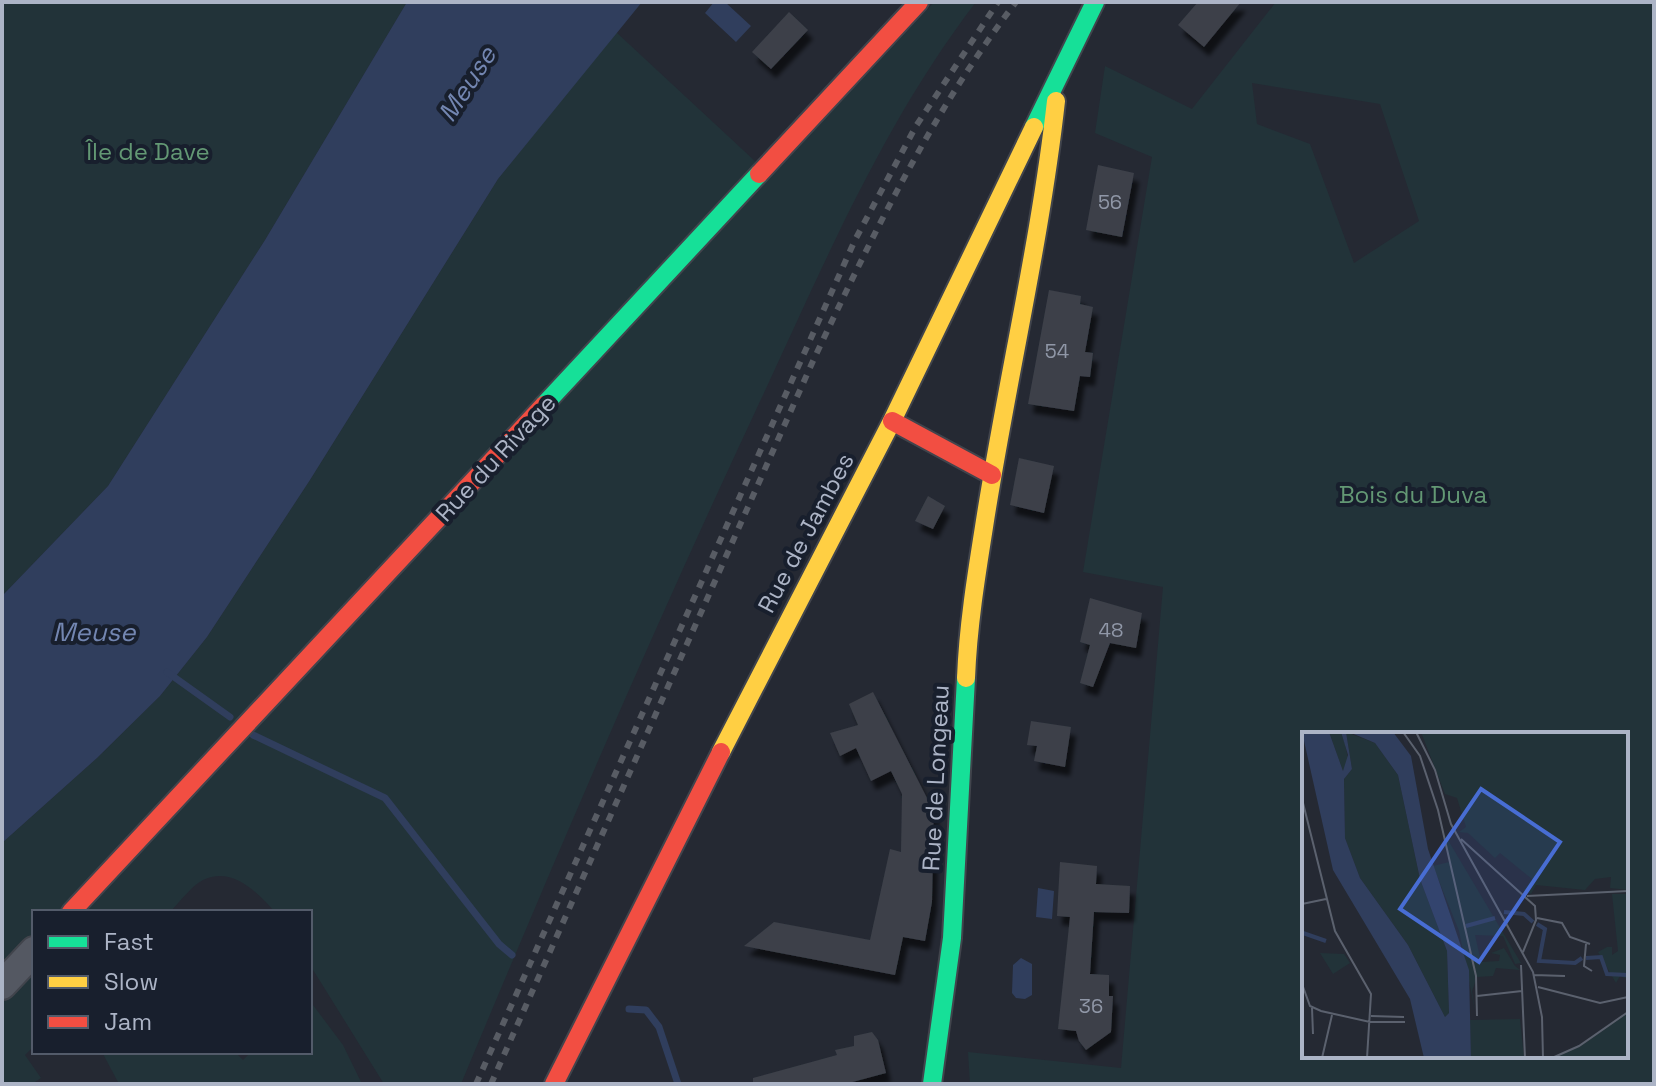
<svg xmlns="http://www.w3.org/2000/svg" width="1656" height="1086" viewBox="0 0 1656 1086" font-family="'Space Grotesk',sans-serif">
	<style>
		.green { fill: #223339; fill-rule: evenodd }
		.water { fill: #303e5d }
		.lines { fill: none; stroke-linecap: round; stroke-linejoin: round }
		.stream { stroke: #303e5d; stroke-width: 7 }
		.building { fill: #3c4049; filter: url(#shadow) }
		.street-casing { stroke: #41444c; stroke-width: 32 }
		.fast-casing { stroke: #41444c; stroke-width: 22 }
		.slow-casing { stroke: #41444c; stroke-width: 22 }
		.jam-casing { stroke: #41444c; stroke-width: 22 }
		.street { stroke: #545862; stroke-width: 28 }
		.fast { stroke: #16e098; stroke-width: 18 }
		.slow { stroke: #ffcf43; stroke-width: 18 }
		.jam { stroke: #f24e42; stroke-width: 18 }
		.rail { stroke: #585c64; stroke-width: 6; stroke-dasharray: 8 8; stroke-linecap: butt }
		.labels { text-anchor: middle; stroke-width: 8; stroke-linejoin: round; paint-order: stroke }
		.number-label { font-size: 20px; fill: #9097a7 }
		.park-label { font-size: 24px; fill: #639874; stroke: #181f2d }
		.street-label { font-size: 24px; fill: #acb4c6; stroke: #181f2d }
		.water-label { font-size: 26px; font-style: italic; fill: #7386b1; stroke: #181f2d }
		.inset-river { fill: none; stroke: #303e5d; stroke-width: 4 }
		.inset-road { fill: none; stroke: #5b616e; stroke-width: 2 }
		.view { fill: #486dd3; fill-opacity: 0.15; stroke: #486dd3; stroke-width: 4 }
		.inset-edge { fill: none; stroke: #acb4c6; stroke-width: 4 }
	</style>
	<defs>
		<filter id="shadow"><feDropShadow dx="5" dy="9" stdDeviation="2" flood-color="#0009"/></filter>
	</defs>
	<rect width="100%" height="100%" fill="#252933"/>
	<path class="green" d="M 2,2 L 407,2 L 265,240 L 108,486 L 2,596 Z
		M 934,2 L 976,2 C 881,126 822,269 756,410 C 652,632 555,858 461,1084 L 384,1084 L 310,965 L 310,912 L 275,912 C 257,892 232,866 203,880 C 191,886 179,903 170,912 L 82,912 Z
		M 1276,2 L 1654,2 L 1654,1084 L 970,1084 L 968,1052 L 1121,1068 L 1163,587 L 1083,572 L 1152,157 L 1095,133 L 1105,66 L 1192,109 ZM 1252,83 L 1380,104 L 1419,221 L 1354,263 L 1310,144 L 1257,124 ZM 1626,734 L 1626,1056 L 1304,1056 L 1304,734 Z
		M 616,32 L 757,163 L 59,912 L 34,912 L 34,938 L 2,973 L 2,843 L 97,758 L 160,696 L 207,637 L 310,480 L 498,179 Z
		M 34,961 L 34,1046 L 25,1055 L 41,1078 L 32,1084 L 2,1084 L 2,994 Z
		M 310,1001 L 343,1045 L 362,1084 L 119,1084 L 102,1052 L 235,1052 L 243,1060 L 251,1052 L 310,1052 Z"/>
	<path class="water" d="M 407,2 L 642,2 L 498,179 L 310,480 L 207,637 L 160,696 L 97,758 L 2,843 L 2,596 L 108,486 L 265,240 Z
		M 714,2 L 725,2 L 751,26 L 736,42 L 705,13 Z
		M 1038,888 L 1054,891 L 1052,919 L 1036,917 Z
		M 1021,958 L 1032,964 L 1032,995 L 1025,999 L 1016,998 L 1012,993 L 1013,965 Z"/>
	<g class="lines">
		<path class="stream" d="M 167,672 L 230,717
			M 253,735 L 385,798 L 499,944 L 512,955
			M 629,1009 L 646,1010 L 659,1027 L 678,1084"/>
	</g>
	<path class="building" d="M 1198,2 L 1241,2 L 1204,47 L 1178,25 Z
		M 789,12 L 808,30 L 771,69 L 752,52 Z
		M 1098,165 L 1134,173 L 1122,237 L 1086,230 Z
		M 1049,290 L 1081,296 L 1080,304 L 1093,307 L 1085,352 L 1093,353 L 1090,377 L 1080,376 L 1074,411 L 1028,404 Z
		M 1019,458 L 1054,466 L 1044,513 L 1010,505 Z
		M 928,496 L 945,506 L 933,529 L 915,521 Z
		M 1090,598 L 1142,613 L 1136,648 L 1110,643 L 1093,687 L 1080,683 L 1090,645 L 1080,642 Z
		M 873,692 L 927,798 L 934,798 L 932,902 L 925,941 L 903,937 L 895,975 L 744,946 L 774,922 L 870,940 L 890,849 L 901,852 L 902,794 L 891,771 L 871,781 L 856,748 L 840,756 L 830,733 L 858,725 L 849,704 Z
		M 1031,721 L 1071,727 L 1065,767 L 1034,761 L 1037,746 L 1027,745 Z
		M 1060,862 L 1097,866 L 1096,884 L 1130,886 L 1129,913 L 1094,912 L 1090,974 L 1109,975 L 1109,996 L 1113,996 L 1111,1032 L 1086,1050 L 1079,1041 L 1076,1031 L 1058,1029 L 1070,917 L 1057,916 Z
		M 872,1032 L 878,1040 L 886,1073 L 845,1084 L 753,1084 L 753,1078 L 837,1055 L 835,1050 L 854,1046 L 854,1036 Z"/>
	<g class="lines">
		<defs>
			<path id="street" d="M 2,985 L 34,951"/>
			<path id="fast" d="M 1034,127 L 1095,2
				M 544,405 L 759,174
				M 932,1084 L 952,938 L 966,678"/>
			<path id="slow" d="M 966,678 C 968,627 976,577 984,527 C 1006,384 1040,244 1056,101
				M 721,752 L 892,421 L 1034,127"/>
			<path id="jam" d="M 759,174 L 919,2
				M 892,421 L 992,475
				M 71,912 L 544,405
				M 554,1084 L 721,752"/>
		</defs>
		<use href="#street" class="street-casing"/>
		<use href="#fast" class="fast-casing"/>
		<use href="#slow" class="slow-casing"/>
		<use href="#jam" class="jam-casing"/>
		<use href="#street" class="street"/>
		<use href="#fast" class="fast"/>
		<use href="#slow" class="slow"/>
		<use href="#jam" class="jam"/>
		<path class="rail" d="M 476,1084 L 855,240 L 916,126 L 998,2
			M 491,1084 L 813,361 C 872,236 932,112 1016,2"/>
	</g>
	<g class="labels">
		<g class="number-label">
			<text x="1110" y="209">56</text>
			<text x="1057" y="358">54</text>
			<text x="1111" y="637">48</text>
			<text x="1091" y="1013">36</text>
		</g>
		<g class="park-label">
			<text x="148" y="160">Île de Dave</text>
			<text x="1413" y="503">Bois du Duva</text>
		</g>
		<g class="street-label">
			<text transform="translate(496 458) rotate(-47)" y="8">Rue du Rivage</text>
			<text transform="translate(806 533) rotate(-62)" y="8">Rue de Jambes</text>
			<text transform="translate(936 778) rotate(-87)" y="8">Rue de Longeau</text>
		</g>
		<g class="water-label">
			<text transform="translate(467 84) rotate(-57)" y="9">Meuse</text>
			<text x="94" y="641">Meuse</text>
		</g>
	</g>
	<g transform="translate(1302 732)">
		<rect width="326" height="326" fill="#252933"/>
		<path d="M 27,0 L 39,0 L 43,12 L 47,32 L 41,39 ZM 44,0 L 73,11 L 96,43 L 118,147 L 145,219 L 147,281 L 143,285 L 106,213 L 58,146 L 43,106 L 42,47 L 50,37 ZM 119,0 L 326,0 L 326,158 L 308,156 L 309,145 L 293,147 L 283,158 L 234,153 L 229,162 L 222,158 L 230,147 L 198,121 L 193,126 L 166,101 L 157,100 L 164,95 L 155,66 L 143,62 ZM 143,103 L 219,231 L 213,232 L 201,204 L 173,203 L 179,230 L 197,229 L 198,223 L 189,221 L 202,216 L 213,234 L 218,238 L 194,236 L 191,244 L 175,245 L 170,259 L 173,279 L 157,199 L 131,134 L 147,130 ZM 310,162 L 326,162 L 326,247 L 318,244 L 314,251 L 296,220 L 305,215 L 310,215 L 310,223 L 316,219 ZM 18,221 L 42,222 L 48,231 L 31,242 ZM 326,281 L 326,326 L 252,326 L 279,314 ZM 218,287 L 222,326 L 169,326 L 168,288 Z" fill="#223339"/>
		<path d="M 0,0 L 27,0 L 41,39 L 46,23 L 39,0 L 44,0 L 50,37 L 42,47 L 43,106 L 58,146 L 106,213 L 143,285 L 147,281 L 145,219 L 118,147 L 96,43 L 73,11 L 47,0 L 91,0 L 109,24 L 126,117 L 167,238 L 169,326 L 122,326 L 108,267 L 31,138 Z" fill="#303e5d"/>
		<path class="inset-river" d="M 202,180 L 222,182 L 231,190M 235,192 L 243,197 L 237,229 L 273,231 L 280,226M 164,194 L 193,186M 1,201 L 24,209M 284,226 L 299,225 L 305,242 L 326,243"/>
		<path class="inset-road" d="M 101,0 L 118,24 L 136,78 L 174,244 L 175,284M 114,0 L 133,38 L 149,92 L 231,240 L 240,285 L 241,326M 0,67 L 33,199 L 69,262 L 65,326M 159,107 L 233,174 L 234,188 L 221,220M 225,164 L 326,159M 0,172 L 24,167M 235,186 L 260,191 L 268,205 L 288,212M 284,212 L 282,234 L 290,239M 219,233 L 223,326M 232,243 L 263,244M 0,252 L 8,274 L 19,279 L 68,290 L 103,290M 236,255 L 298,271 L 326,265M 175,264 L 220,259M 10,276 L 11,302M 69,284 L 102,285M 20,326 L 30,283M 250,326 L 277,314 L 326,280"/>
		<path class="view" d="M 179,57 L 258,110 L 177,230 L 98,177 Z"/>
		<rect width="326" height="326" class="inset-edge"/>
	</g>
	<rect width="1656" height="1086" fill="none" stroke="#acb4c6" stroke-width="8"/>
	<rect x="32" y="910" width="280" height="144" fill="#181f2d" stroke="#535b6a" stroke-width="2"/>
	<rect x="48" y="936" width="40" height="12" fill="#16e098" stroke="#535b6a" stroke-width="2"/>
	<text x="104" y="950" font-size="24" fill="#acb4c6">Fast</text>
	<rect x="48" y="976" width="40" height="12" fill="#ffcf43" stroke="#535b6a" stroke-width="2"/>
	<text x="104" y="990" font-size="24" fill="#acb4c6">Slow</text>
	<rect x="48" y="1016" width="40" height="12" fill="#f24e42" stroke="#535b6a" stroke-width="2"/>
	<text x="104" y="1030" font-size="24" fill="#acb4c6">Jam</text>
</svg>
